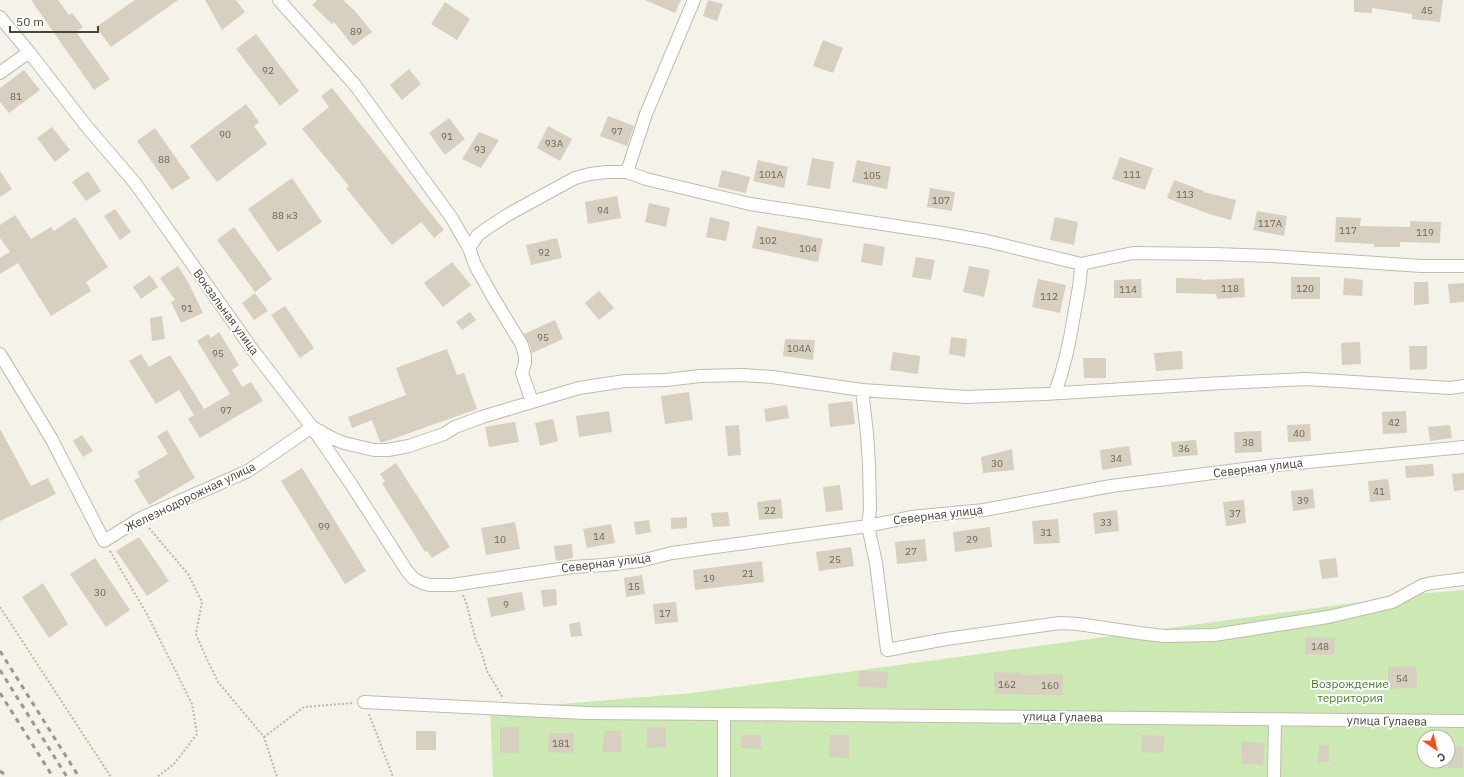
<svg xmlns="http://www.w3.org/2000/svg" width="1464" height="777" viewBox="0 0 1464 777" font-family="'IBM Plex Sans',sans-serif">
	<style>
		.green { fill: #cde9b3; fill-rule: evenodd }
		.building { fill: #d7cfbf }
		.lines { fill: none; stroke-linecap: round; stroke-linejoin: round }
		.street-casing { stroke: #c1bbac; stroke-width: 14 }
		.path { stroke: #c2b89d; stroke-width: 2; stroke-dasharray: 2 2; stroke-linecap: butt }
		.street { stroke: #fff; stroke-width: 12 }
		.rail { stroke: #989898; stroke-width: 3; stroke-dasharray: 5 5; stroke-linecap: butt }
		.labels { text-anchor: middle; stroke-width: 4; stroke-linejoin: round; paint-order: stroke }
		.number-label { font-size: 10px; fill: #6c665a }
		.street-label { font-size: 12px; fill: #494338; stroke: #fff }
		.park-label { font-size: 12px; fill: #447c2a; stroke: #fff }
	</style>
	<rect width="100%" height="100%" fill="#f5f2ea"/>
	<path class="green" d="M 1464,590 L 1464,777 L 493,777 L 490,710 L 692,693 L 1427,593 ZM 1424,737 L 1448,737 L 1448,761 L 1424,761 Z"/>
	<path class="building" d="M 31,0 L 58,0 L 69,15 L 72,13 L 83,27 L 76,32 L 110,79 L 94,90 Z
		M 135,0 L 178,0 L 111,47 L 96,27 Z
		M 205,0 L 236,0 L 245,12 L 222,30 Z
		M 317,0 L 343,0 L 356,12 L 372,32 L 353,46 L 334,22 L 332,24 L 312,5 Z
		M 645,0 L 681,0 L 675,13 Z
		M 708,0 L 723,4 L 717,21 L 703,16 Z
		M 1354,0 L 1443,0 L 1440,22 L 1412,19 L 1412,14 L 1372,8 L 1372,13 L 1354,12 Z
		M 445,2 L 470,19 L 457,40 L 431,24 Z
		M 256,34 L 299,91 L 280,106 L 236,49 Z
		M 823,40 L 843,48 L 833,73 L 813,66 Z
		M 409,69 L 421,84 L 402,100 L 390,85 Z
		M 24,70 L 40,90 L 9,113 L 0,102 L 0,88 Z
		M 332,88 L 444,230 L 434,238 L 421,222 L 392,245 L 346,188 L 349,186 L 302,129 L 329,107 L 321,96 Z
		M 246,104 L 259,122 L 254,126 L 267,144 L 217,182 L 190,146 Z
		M 608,116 L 634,126 L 627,146 L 600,136 Z
		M 449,118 L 465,139 L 445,155 L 429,133 Z
		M 548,126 L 572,139 L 560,161 L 537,148 Z
		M 52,127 L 70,150 L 55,162 L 37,138 Z
		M 155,128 L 190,178 L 172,190 L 137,141 Z
		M 479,132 L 499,140 L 481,168 L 462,159 Z
		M 1120,157 L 1153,168 L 1145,190 L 1112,179 Z
		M 812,158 L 834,162 L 830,189 L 807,185 Z
		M 758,160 L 788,167 L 784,188 L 753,181 Z
		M 857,160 L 891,167 L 887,189 L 852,182 Z
		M 722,170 L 750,177 L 746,193 L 718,187 Z
		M 0,171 L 12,189 L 0,197 Z
		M 88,171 L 101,191 L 86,201 L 72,182 Z
		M 292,178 L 322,222 L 278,252 L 248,209 Z
		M 1174,180 L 1204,191 L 1203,192 L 1236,200 L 1231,220 L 1209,214 L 1167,198 Z
		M 930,188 L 955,192 L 952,211 L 927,207 Z
		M 617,196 L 621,218 L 588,224 L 585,202 Z
		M 649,203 L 670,208 L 666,227 L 645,222 Z
		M 115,209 L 131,232 L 120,240 L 104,216 Z
		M 1257,211 L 1287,216 L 1284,236 L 1253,230 Z
		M 15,215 L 31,239 L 51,227 L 54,231 L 75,217 L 108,267 L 86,282 L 91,291 L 51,316 L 18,263 L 0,274 L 0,258 L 10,252 L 0,238 L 0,225 Z
		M 710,217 L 730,222 L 726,241 L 706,237 Z
		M 1055,217 L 1078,222 L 1074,245 L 1050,240 Z
		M 1336,217 L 1361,218 L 1360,226 L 1410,227 L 1410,221 L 1441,222 L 1440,243 L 1400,242 L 1400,247 L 1374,247 L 1374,244 L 1335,242 Z
		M 757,226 L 823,239 L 818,262 L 752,248 Z
		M 234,227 L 272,279 L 255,292 L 217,240 Z
		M 557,238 L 562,258 L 531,265 L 526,245 Z
		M 864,243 L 885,247 L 882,266 L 861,262 Z
		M 916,257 L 935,260 L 931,280 L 912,277 Z
		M 452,262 L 471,285 L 443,307 L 424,283 Z
		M 178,266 L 188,282 L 203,313 L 181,323 L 171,302 L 175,300 L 160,278 Z
		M 969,266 L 990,270 L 984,297 L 963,292 Z
		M 150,275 L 158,287 L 141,299 L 133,287 Z
		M 1291,277 L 1320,277 L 1320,299 L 1291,299 Z
		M 1176,278 L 1202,279 L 1202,280 L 1244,278 L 1245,297 L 1217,299 L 1216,294 L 1176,293 Z
		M 1344,278 L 1363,280 L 1362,296 L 1343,295 Z
		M 1038,279 L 1066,285 L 1060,313 L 1032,307 Z
		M 1141,279 L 1142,298 L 1114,298 L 1114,280 Z
		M 1414,282 L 1428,282 L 1429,304 L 1414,305 Z
		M 1464,283 L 1464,302 L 1450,303 L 1448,284 Z
		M 599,291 L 614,308 L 599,320 L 585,303 Z
		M 255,293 L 268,311 L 254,320 L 242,303 Z
		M 285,306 L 314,348 L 300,358 L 271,315 Z
		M 470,312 L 476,320 L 462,330 L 456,322 Z
		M 162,316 L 165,339 L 152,341 L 150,318 Z
		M 555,320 L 563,339 L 532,353 L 529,343 L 524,334 Z
		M 219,332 L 239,365 L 232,370 L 242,387 L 251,382 L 263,401 L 200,438 L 188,419 L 194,415 L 179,390 L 156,404 L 129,361 L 141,354 L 149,367 L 170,355 L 204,409 L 230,394 L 197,341 L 208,334 L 211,338 Z
		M 951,337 L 967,339 L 965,357 L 949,354 Z
		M 785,339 L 815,340 L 813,360 L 783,356 Z
		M 1360,342 L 1361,364 L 1342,365 L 1341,343 Z
		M 1409,346 L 1427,346 L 1427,369 L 1410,370 Z
		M 447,349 L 457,375 L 464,373 L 477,409 L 384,442 L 380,442 L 372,420 L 352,428 L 348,417 L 406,395 L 396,368 Z
		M 1182,351 L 1183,369 L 1156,371 L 1154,353 Z
		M 893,352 L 920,356 L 918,374 L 890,370 Z
		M 1083,358 L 1106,358 L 1106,378 L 1084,378 Z
		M 689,392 L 693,420 L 665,424 L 661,396 Z
		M 852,401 L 855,424 L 830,427 L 828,404 Z
		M 787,405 L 789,418 L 766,422 L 764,409 Z
		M 609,411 L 612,432 L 579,437 L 576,416 Z
		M 1406,411 L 1407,433 L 1383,434 L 1382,412 Z
		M 553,419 L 558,441 L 540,446 L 535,423 Z
		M 515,422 L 519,442 L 489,447 L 485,427 Z
		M 1310,424 L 1311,441 L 1288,442 L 1287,425 Z
		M 739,425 L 741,455 L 728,456 L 725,426 Z
		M 1450,425 L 1452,438 L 1430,441 L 1428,427 Z
		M 0,429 L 31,486 L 48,478 L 56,494 L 0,521 Z
		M 167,430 L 195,478 L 149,505 L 134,480 L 140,477 L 137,472 L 168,454 L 157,436 Z
		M 1261,431 L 1262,452 L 1235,453 L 1234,432 Z
		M 82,435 L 93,451 L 83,457 L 73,441 Z
		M 1196,440 L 1198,455 L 1173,457 L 1171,442 Z
		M 1129,446 L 1132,465 L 1102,470 L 1100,450 Z
		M 1012,449 L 1014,470 L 983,473 L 981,457 Z
		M 396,463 L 450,547 L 432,558 L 427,551 L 425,552 L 382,483 L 385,481 L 380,474 Z
		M 1433,464 L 1434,476 L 1406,478 L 1405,466 Z
		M 302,468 L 366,571 L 345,584 L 281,481 Z
		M 1464,473 L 1464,490 L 1454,491 L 1452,474 Z
		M 1388,479 L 1391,500 L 1370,502 L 1368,481 Z
		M 840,485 L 843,510 L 826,512 L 823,487 Z
		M 1313,489 L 1315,508 L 1293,511 L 1291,491 Z
		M 781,499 L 783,518 L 759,520 L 757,502 Z
		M 1244,500 L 1246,523 L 1226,526 L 1223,502 Z
		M 1117,510 L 1119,531 L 1095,534 L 1093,513 Z
		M 728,512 L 730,526 L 713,527 L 711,513 Z
		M 687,517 L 687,528 L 671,529 L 671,518 Z
		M 1058,519 L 1060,543 L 1034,544 L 1032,521 Z
		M 649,520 L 651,532 L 636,535 L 634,522 Z
		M 515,522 L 520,549 L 486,555 L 481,528 Z
		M 611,524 L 615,543 L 587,548 L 583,529 Z
		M 990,527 L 992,547 L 955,552 L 953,532 Z
		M 139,537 L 169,581 L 147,596 L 116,551 Z
		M 925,539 L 927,561 L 897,564 L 895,542 Z
		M 572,544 L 573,558 L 556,561 L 554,546 Z
		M 851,547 L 854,566 L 819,571 L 816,552 Z
		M 95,558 L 130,610 L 106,627 L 70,574 Z
		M 1336,558 L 1338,577 L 1322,579 L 1319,560 Z
		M 762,561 L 764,582 L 695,590 L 693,570 Z
		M 642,575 L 645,594 L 626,597 L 624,578 Z
		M 43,583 L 68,624 L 49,638 L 22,597 Z
		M 556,589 L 557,605 L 543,607 L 541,590 Z
		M 522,592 L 525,610 L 491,617 L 487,598 Z
		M 676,602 L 678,622 L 655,624 L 653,604 Z
		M 580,622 L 582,636 L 571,637 L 569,624 Z
		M 1305,637 L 1335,638 L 1335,655 L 1305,654 Z
		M 1416,666 L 1417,688 L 1388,689 L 1388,667 Z
		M 859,671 L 888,672 L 887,688 L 858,687 Z
		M 994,672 L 1021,673 L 1021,675 L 1063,674 L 1063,695 L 994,694 Z
		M 500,727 L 519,727 L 519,753 L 500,753 Z
		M 666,727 L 666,747 L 647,748 L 647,728 Z
		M 416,731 L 436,731 L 436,750 L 416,750 Z
		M 604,731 L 621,731 L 621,752 L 603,752 Z
		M 549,733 L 574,733 L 573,753 L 548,752 Z
		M 741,735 L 761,735 L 761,749 L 741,748 Z
		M 830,735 L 849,735 L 849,758 L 829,757 Z
		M 1142,735 L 1165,736 L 1163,753 L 1141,752 Z
		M 1242,742 L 1265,743 L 1263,765 L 1241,764 Z
		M 1319,745 L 1329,746 L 1329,762 L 1318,762 Z
		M 1448,747 L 1463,747 L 1463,768 L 1448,768 Z"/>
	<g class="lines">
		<defs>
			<path id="street" d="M 0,17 L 29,52 L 87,127 L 135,183 L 252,349 L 312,427 L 351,484 L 407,571 L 414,579 L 422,583 L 430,585 L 452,585 L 573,567 L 604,565 L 640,561 L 672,553 L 868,526 L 911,517 L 984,510 L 1111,486 L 1268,466 L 1464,447
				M 0,73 L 29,52
				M 627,172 L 646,114 L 694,0
				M 469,248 L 478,235 L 486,229 L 509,214 L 575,178 L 590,174 L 607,172 L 627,172 L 646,179 L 750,204 L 942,233 L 987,241 L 1081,264 L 1133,253 L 1214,254 L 1272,256 L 1422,266 L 1464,266
				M 0,354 L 51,438 L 104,541 L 141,518 L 248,471 L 312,427 L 334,439 L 344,443 L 374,450 L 388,450 L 409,446 L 444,434 L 455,427 L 482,417 L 532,402 L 522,373 L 525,363 L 525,356 L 522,345 L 494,299 L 475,265 L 469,248 L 451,217 L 355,85 L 279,0
				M 862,390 L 867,434 L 869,464 L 870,509 L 868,526 L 876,563 L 887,650 L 946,639 L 1060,623 L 1078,624 L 1139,633 L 1164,636 L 1214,635 L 1328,617 L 1392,602 L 1423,585 L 1432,583 L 1464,579
				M 1055,393 C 1064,368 1070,342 1074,315 C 1077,298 1081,281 1081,264
				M 532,402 L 579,388 L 625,381 L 666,380 L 700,376 L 743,375 L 772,377 L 862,390 L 966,397 L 1044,394 L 1222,383 L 1306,379 L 1450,388 L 1464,386
				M 364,702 L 586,713 L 724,714
				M 724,777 L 724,714 L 1464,721
				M 1274,777 L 1275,719"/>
		</defs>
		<use href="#street" class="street-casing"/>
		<path class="path" d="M 149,528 L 188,574 L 202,602 L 196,634 L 204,653 L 218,682 L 264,737 L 277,777
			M 110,551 L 148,616 L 192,704 L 197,734 L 174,764 L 157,777
			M 463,595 L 466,602 L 476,641 L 480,648 L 487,671 L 503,698
			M 0,607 L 111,777
			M 369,714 L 393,777
			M 264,737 L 304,707 L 353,703"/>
		<use href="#street" class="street"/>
		<path class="rail" d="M 0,651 L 79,777
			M 0,670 L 67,777
			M 0,693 L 53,777
			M 0,771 L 8,777"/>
	</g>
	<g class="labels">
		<g class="number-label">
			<text x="1427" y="14">45</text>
			<text x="356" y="35">89</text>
			<text x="268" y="74">92</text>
			<text x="16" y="100">81</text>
			<text x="617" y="135">97</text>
			<text x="225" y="138">90</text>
			<text x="447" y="140">91</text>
			<text x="554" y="147">93А</text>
			<text x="480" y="153">93</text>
			<text x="164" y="163">88</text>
			<text x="771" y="178">101А</text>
			<text x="1132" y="178">111</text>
			<text x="872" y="179">105</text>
			<text x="1185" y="198">113</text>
			<text x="941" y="204">107</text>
			<text x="603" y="214">94</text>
			<text x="285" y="219">88 к3</text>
			<text x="1270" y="227">117А</text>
			<text x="1348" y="234">117</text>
			<text x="1425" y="236">119</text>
			<text x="768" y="244">102</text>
			<text x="808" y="252">104</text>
			<text x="544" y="256">92</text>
			<text x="1230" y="292">118</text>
			<text x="1305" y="292">120</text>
			<text x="1128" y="293">114</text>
			<text x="1049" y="300">112</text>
			<text x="187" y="312">91</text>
			<text x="543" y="341">95</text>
			<text x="799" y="352">104А</text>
			<text x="218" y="357">95</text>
			<text x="226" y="414">97</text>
			<text x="1394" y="426">42</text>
			<text x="1299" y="437">40</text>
			<text x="1248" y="446">38</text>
			<text x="1184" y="452">36</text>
			<text x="1116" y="462">34</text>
			<text x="997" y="467">30</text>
			<text x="1379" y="495">41</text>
			<text x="1303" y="504">39</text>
			<text x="770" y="514">22</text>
			<text x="1235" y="517">37</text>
			<text x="1106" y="526">33</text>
			<text x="324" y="530">99</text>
			<text x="1046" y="536">31</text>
			<text x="599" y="540">14</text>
			<text x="500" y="543">10</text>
			<text x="972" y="543">29</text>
			<text x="911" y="555">27</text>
			<text x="835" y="563">25</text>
			<text x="748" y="577">21</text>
			<text x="709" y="582">19</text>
			<text x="634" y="590">15</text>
			<text x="100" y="596">30</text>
			<text x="506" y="608">9</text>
			<text x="665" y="617">17</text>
			<text x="1320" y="650">148</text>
			<text x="1402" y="682">54</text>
			<text x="1007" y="688">162</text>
			<text x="1050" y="689">160</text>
			<text x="561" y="747">181</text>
		</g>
		<g class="street-label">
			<text transform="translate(226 312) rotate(54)" y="4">Вокзальная улица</text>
			<text transform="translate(1258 468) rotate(-7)" y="4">Северная улица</text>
			<text transform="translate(190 497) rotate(-26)" y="4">Железнодорожная улица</text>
			<text transform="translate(938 515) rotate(-7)" y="4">Северная улица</text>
			<text transform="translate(606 563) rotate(-7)" y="4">Северная улица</text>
			<text transform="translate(1063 717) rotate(1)" y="4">улица Гулаева</text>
			<text transform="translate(1387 721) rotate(1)" y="4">улица Гулаева</text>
		</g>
		<g class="park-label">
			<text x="1350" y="688">Возрождение<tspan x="1350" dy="14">территория</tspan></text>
		</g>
	</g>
	<g transform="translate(1436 749) rotate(146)"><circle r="19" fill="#ffffff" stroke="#b6b4af"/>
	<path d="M0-3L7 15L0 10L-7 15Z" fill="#fa4b1c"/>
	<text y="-6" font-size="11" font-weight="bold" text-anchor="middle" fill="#494338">С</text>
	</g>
	<path d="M10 26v6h88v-6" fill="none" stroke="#494338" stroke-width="2"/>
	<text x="16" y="26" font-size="12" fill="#494338" stroke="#ffffff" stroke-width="3" paint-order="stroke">50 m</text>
</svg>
